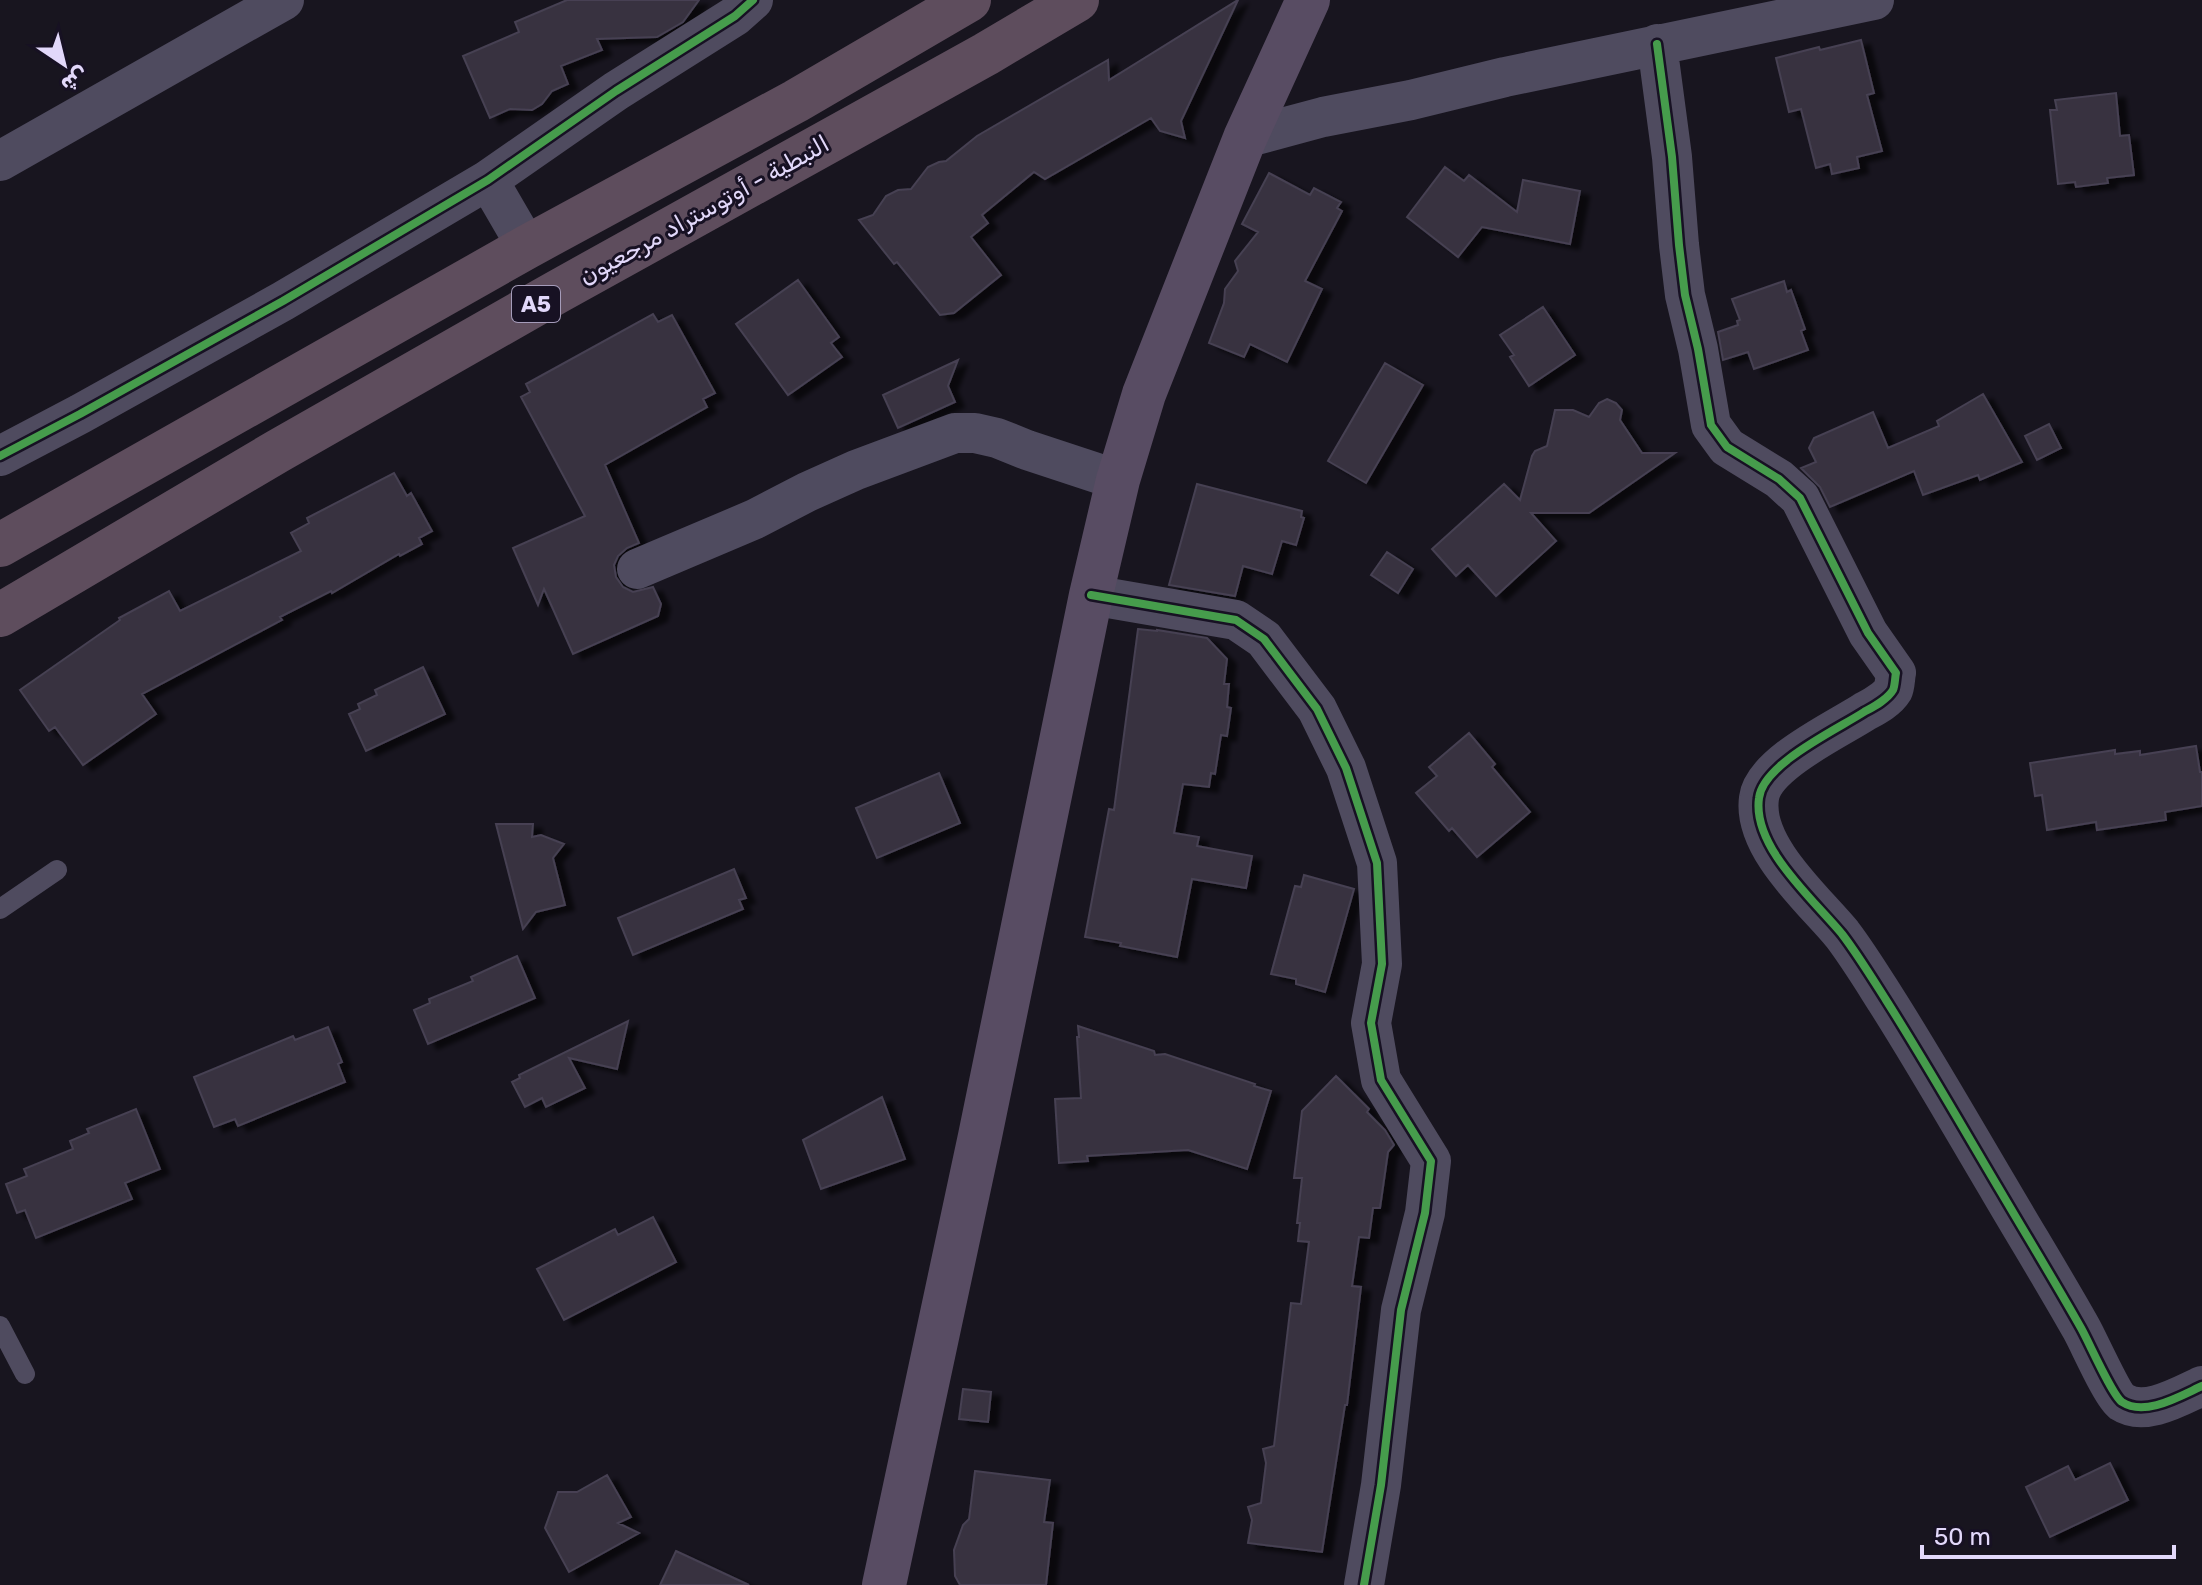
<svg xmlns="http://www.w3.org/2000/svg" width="2202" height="1585" viewBox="0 0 2202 1585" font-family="Rubik,'Noto Naskh Arabic',sans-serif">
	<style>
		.building { fill: #383341; stroke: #464152; stroke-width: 2; filter: url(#shadow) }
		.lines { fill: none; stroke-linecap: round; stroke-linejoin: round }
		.lane { stroke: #4f4b5f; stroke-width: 20 }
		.street { stroke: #4f4b5f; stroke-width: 40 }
		.primary { stroke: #584c63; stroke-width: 44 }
		.highway { stroke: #5e4d5d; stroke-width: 44 }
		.cycleway-casing { stroke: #171123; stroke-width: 13 }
		.cycleway { stroke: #469c4c; stroke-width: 8 }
		.labels { text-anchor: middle; stroke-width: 6; stroke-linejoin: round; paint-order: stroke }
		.shield { fill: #171123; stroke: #a59cba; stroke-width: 2 }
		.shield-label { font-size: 22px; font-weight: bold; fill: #e2d8fa }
		.street-label { font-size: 24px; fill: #e2d8fa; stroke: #171123 }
	</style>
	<defs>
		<filter id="shadow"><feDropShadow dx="9" dy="5" stdDeviation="2" flood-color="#0009"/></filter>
	</defs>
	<rect width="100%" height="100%" fill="#18151f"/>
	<path class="building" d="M 567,0 L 699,0 L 683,22 L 657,37 L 597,39 L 602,50 L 561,66 L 568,84 L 552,91 L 542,104 L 532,110 L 510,109 L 490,118 L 463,56 L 519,32 L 515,22 Z
		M 1238,0 L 1181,121 L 1185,138 L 1160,131 L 1151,118 L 1045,179 L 1034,172 L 982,215 L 988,223 L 971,237 L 1001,275 L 954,313 L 940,315 L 897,262 L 894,264 L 859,220 L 873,215 L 886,196 L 898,190 L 911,189 L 928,167 L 939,162 L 946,161 L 977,136 L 1108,60 L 1109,80 Z
		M 1861,40 L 1874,93 L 1867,95 L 1882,151 L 1857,157 L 1859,168 L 1832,174 L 1830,164 L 1816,168 L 1801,109 L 1789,112 L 1776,58 L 1819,47 L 1820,50 Z
		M 2116,93 L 2120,136 L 2129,135 L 2134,175 L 2107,178 L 2108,183 L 2076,187 L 2075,182 L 2058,184 L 2050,110 L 2057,110 L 2055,100 Z
		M 1445,167 L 1464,181 L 1469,175 L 1517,212 L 1523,180 L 1580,191 L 1570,244 L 1482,227 L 1458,257 L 1407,217 Z
		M 1269,173 L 1310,195 L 1314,188 L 1341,202 L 1337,208 L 1342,211 L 1305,281 L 1322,289 L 1287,362 L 1250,344 L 1244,357 L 1209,343 L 1224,303 L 1225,289 L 1238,271 L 1235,261 L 1258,232 L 1242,224 Z
		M 798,280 L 839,337 L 831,343 L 842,357 L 788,395 L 736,324 Z
		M 1784,281 L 1787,292 L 1791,290 L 1805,329 L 1801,331 L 1808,350 L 1754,369 L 1748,352 L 1723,360 L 1718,332 L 1738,325 L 1737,321 L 1740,320 L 1732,299 Z
		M 1543,307 L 1575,355 L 1529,386 L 1510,357 L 1514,355 L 1500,335 Z
		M 653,314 L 658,322 L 672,315 L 715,393 L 703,399 L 707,407 L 605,465 L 639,543 L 627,548 L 618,556 L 614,565 L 616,577 L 623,587 L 633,592 L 653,587 L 661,604 L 658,616 L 573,654 L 544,589 L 538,605 L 513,548 L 585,516 L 521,397 L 530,392 L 526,384 Z
		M 958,360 L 948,386 L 955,402 L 898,428 L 883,395 Z
		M 1385,363 L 1423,385 L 1366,483 L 1328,461 Z
		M 1983,394 L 2022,462 L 1980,480 L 1978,475 L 1923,495 L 1914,471 L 1830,507 L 1820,487 L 1801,468 L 1816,462 L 1809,448 L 1814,438 L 1873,412 L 1888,448 L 1939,426 L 1937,421 Z
		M 1607,399 L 1616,403 L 1622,410 L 1620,420 L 1642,453 L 1675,453 L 1589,513 L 1531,513 L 1556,541 L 1496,596 L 1468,565 L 1456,576 L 1432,549 L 1504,484 L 1520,500 L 1532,456 L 1535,451 L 1547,446 L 1555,410 L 1573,410 L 1589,417 L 1599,403 Z
		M 2049,424 L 2061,448 L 2037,460 L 2025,436 Z
		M 394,473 L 407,496 L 411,493 L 432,531 L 419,538 L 422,544 L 400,556 L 399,554 L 332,593 L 331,591 L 280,617 L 282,620 L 142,694 L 156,714 L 83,765 L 55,727 L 49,731 L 20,690 L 120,620 L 119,618 L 169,591 L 180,611 L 301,551 L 291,533 L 309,523 L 307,518 Z
		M 1197,484 L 1302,511 L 1301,517 L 1304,518 L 1296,545 L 1282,541 L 1272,574 L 1243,566 L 1235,596 L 1169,585 Z
		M 1387,552 L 1413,569 L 1398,593 L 1371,575 Z
		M 1138,629 L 1157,631 L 1157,630 L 1207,638 L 1227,659 L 1224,684 L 1229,684 L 1227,707 L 1231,708 L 1227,736 L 1221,735 L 1215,774 L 1211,773 L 1209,787 L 1183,784 L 1174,833 L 1199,837 L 1197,846 L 1252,856 L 1246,888 L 1192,879 L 1177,957 L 1120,946 L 1121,943 L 1085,937 L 1109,809 L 1114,810 Z
		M 423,667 L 445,714 L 366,751 L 349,714 L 360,709 L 358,704 L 377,695 L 375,690 Z
		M 1469,733 L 1495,764 L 1492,767 L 1530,812 L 1477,857 L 1452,828 L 1449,831 L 1416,793 L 1437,776 L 1429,767 Z
		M 2196,746 L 2200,772 L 2202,772 L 2202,806 L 2165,812 L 2166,820 L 2097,830 L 2096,822 L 2047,830 L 2042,795 L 2035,796 L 2030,763 L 2115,750 L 2115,754 L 2140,751 L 2140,755 Z
		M 939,773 L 960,823 L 877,858 L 856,808 Z
		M 496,824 L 533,824 L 532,837 L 541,835 L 564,844 L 553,858 L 565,905 L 536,912 L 523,929 Z
		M 734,869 L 746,898 L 739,900 L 743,909 L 633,955 L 618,918 Z
		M 1304,875 L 1354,889 L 1325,992 L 1296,984 L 1296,979 L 1271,974 L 1295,886 L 1301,887 Z
		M 517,956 L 535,998 L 428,1044 L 414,1010 L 430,1003 L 429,999 L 473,981 L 471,977 Z
		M 628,1021 L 617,1069 L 569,1058 L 585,1088 L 546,1107 L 542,1098 L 525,1107 L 512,1082 L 520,1078 L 519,1075 Z
		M 1078,1026 L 1154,1051 L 1155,1055 L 1165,1054 L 1255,1084 L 1254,1086 L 1271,1091 L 1247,1169 L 1188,1150 L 1087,1156 L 1088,1161 L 1059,1163 L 1055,1099 L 1081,1098 L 1077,1037 L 1079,1037 Z
		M 328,1027 L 342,1062 L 338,1064 L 345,1082 L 238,1126 L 235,1119 L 214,1127 L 194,1077 L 293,1036 L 295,1040 Z
		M 1336,1076 L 1369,1109 L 1367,1112 L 1385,1130 L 1394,1145 L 1388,1152 L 1380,1208 L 1373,1208 L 1369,1238 L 1359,1237 L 1352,1286 L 1361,1287 L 1347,1405 L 1345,1405 L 1322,1552 L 1248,1543 L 1252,1520 L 1248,1507 L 1261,1503 L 1266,1463 L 1263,1449 L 1274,1446 L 1291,1303 L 1301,1304 L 1309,1242 L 1298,1241 L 1300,1223 L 1297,1223 L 1302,1178 L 1294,1178 L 1302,1111 Z
		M 882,1097 L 905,1159 L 821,1189 L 803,1140 Z
		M 136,1109 L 160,1169 L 125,1183 L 132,1199 L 36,1238 L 25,1210 L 17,1213 L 6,1184 L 27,1176 L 24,1169 L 73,1149 L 70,1141 L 89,1133 L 87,1129 Z
		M 653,1217 L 676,1262 L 564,1320 L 537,1269 L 615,1229 L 618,1235 Z
		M 963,1389 L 991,1392 L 988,1422 L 959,1419 Z
		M 2110,1463 L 2128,1500 L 2050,1537 L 2026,1487 L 2068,1466 L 2075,1480 Z
		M 975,1471 L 1050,1480 L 1044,1522 L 1053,1523 L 1046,1585 L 960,1585 L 955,1576 L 954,1550 L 963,1525 L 969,1519 Z
		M 607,1475 L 631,1517 L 618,1523 L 639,1533 L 569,1572 L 545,1528 L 558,1492 L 577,1492 Z
		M 676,1551 L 749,1585 L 660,1585 Z"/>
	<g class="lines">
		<path class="lane" d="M 0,909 L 57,870
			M 0,1326 L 25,1374"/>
		<path class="street" d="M 1657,44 L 1672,157 L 1679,245 L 1685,295 L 1698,349 L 1711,425 L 1727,447 L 1779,479 L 1800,498 L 1868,633 L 1896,673 C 1895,677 1895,686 1893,690 C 1887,700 1873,707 1864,712 C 1836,730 1763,764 1759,798 C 1752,847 1814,900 1842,934 C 1858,955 1872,978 1886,1000 C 1926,1063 1963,1128 2001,1192 C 2028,1238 2055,1282 2081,1328 C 2089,1342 2112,1395 2122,1402 C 2145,1417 2180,1396 2202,1386
			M 1245,138 L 1323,117 L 1411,100 L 1505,77 L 1874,0
			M 0,161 L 284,0
			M 488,180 L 527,247
			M 0,456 L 80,414 L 283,301 L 488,180 L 616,91 L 735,16 L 753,0
			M 637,569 L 755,519 L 807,492 L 856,470 L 955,433 L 975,433 L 997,438 L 1027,450 L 1118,480
			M 1091,595 L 1236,620 L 1264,639 L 1317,709 L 1346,768 L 1377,863 L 1382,964 L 1371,1023 L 1381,1080 L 1431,1161 L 1425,1213 L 1401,1310 L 1381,1485 L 1364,1585"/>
		<path class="primary" d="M 884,1585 L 980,1136 L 1091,595 L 1118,480 L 1144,394 L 1245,138 L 1308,0"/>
		<path class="highway" d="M 0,545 L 527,247 L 796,101 L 969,0
			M 0,615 L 278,451 L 557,292 L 986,54 L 1077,0"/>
		<defs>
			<path id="cycleway" d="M 1657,44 L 1672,157 L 1679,245 L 1685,295 L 1698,349 L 1711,425 L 1727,447 L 1779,479 L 1800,498 L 1868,633 L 1896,673 C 1895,677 1895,686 1893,690 C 1887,700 1873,707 1864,712 C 1836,730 1763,764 1759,798 C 1752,847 1814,900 1842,934 C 1858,955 1872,978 1886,1000 C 1926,1063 1963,1128 2001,1192 C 2028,1238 2055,1282 2081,1328 C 2089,1342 2112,1395 2122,1402 C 2145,1417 2180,1396 2202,1386
				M 0,456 L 80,414 L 283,301 L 488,180 L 616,91 L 735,16 L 753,0
				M 1091,595 L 1236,620 L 1264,639 L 1317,709 L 1346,768 L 1377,863 L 1382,964 L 1371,1023 L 1381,1080 L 1431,1161 L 1425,1213 L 1401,1310 L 1381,1485 L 1364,1585"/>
		</defs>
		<use href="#cycleway" class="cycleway-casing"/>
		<use href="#cycleway" class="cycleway"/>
	</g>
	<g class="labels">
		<rect class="shield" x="512" y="286" width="48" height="36" rx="6"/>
		<g class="shield-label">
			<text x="536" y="312">A5</text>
		</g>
		<g class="street-label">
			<text transform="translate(704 210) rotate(-29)" y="8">النبطية - أوتوستراد مرجعيون</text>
		</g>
	</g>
	<g transform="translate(64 64) rotate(145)" stroke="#171123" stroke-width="6" paint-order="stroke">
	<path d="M0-6L14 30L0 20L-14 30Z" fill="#e2d8fa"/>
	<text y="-12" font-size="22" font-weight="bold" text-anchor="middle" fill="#e2d8fa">ش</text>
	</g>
	<path d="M1922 1545v12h252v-12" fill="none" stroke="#e2d8fa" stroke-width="4"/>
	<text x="1934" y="1545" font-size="24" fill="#e2d8fa" stroke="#171123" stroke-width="6" paint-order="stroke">50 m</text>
</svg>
